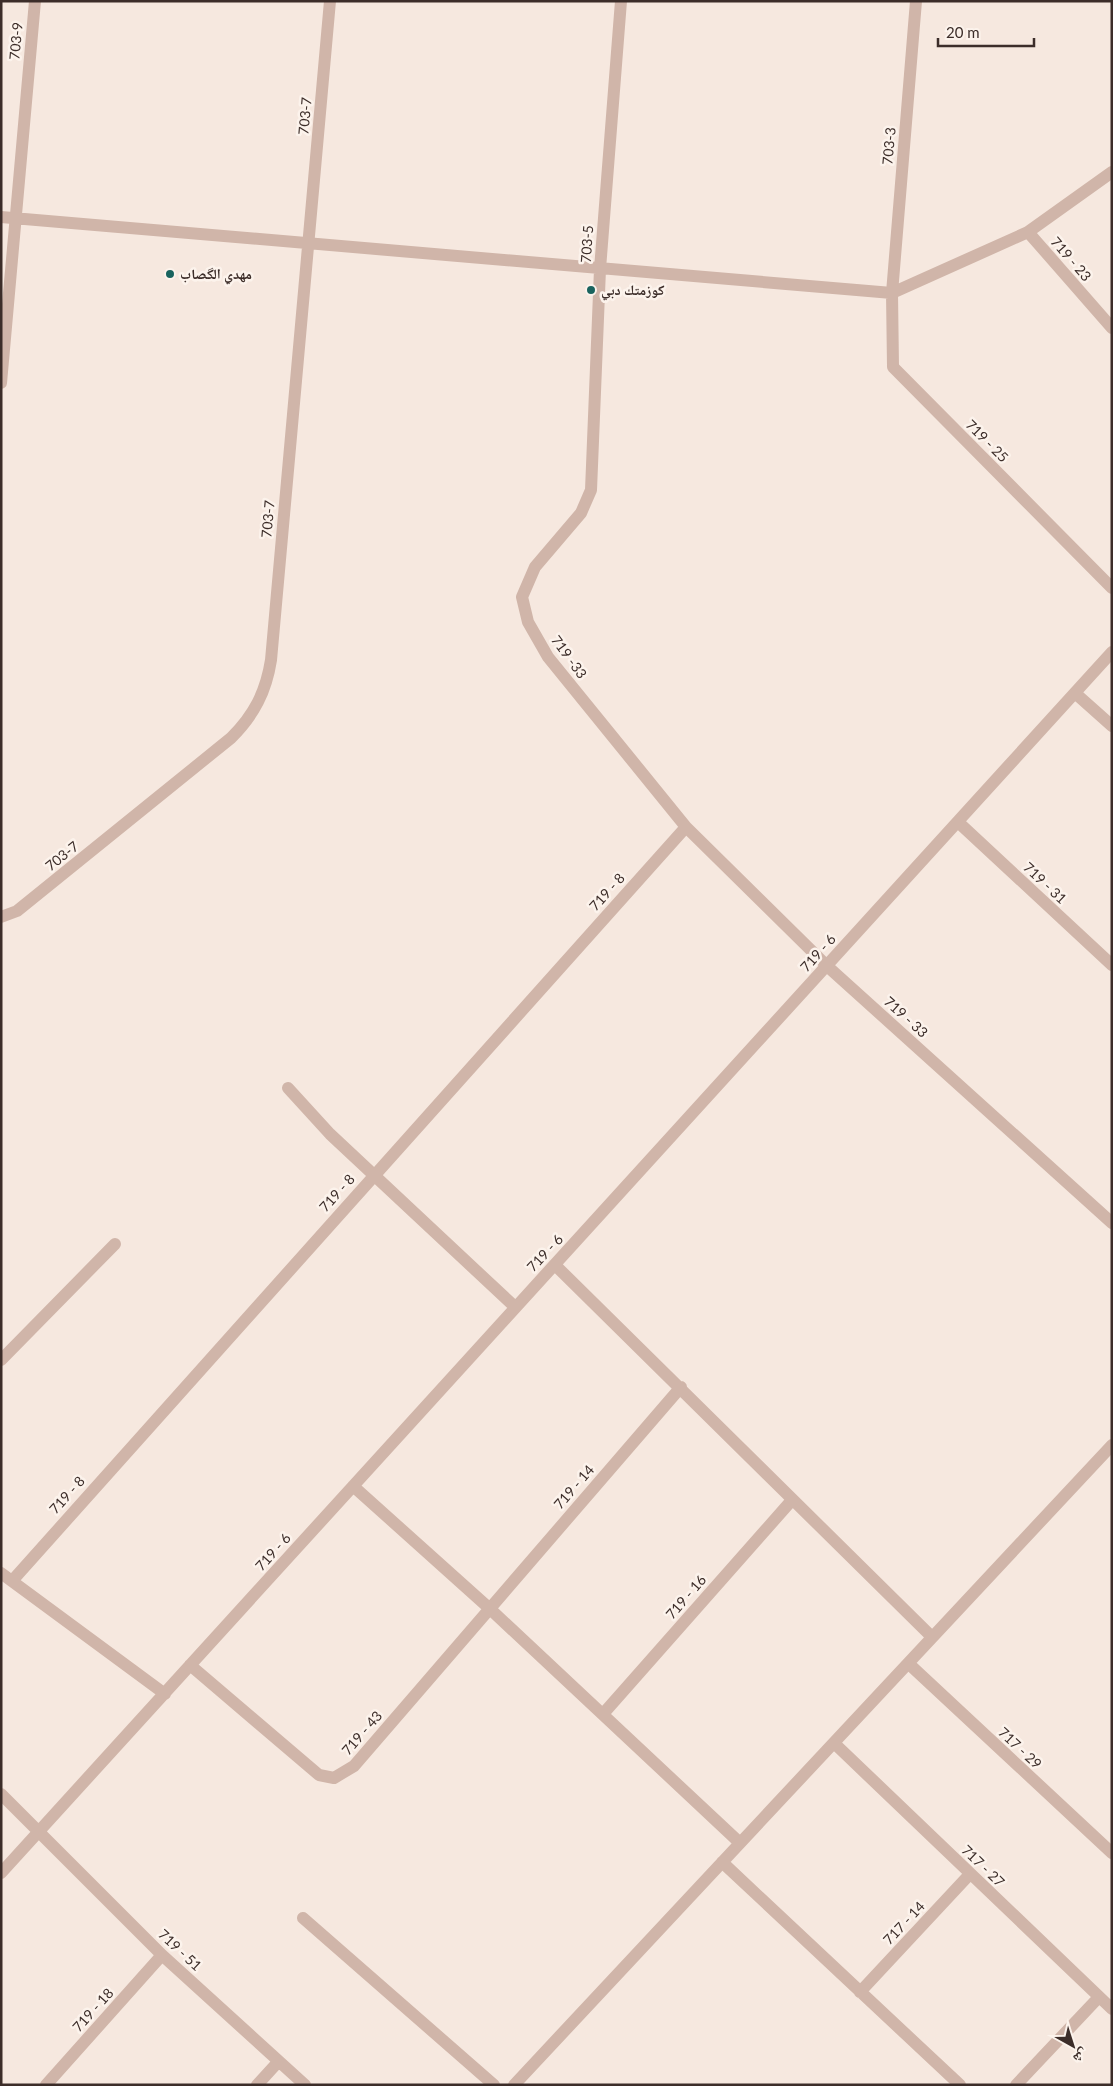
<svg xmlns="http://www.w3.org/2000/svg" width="1113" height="2086" viewBox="0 0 1113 2086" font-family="Lato,'Noto Naskh Arabic',sans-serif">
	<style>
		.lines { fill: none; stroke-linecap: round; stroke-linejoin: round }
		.minor { stroke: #d0b5a9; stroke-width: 12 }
		.poi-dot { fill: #19635e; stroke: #fcf3ec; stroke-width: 2 }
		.labels { text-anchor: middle; stroke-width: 5; stroke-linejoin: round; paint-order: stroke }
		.street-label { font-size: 14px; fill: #3c2d29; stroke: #fcf3ec }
		.poi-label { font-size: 14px; font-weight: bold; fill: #3c2d29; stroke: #fcf3ec; text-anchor: start }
	</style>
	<rect width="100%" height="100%" fill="#f6e8df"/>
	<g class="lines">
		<path class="minor" d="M 621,1 L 600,269 L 591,490 L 581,513 L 535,567 L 522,597 L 528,622 L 548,657 L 686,827 L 827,966 L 1112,1223
			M 916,1 L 892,293 L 893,367 L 1112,588
			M 1,217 L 892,293 L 1028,232 L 1112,172
			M 1028,232 L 1112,328
			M 1,383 L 35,1
			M 1075,693 L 1112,726
			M 958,822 L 1112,965
			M 1,917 L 17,911 L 231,738 C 254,715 266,692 271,660 L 330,1
			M 288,1088 L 330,1134 L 515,1307
			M 555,1265 L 932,1637
			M 1,1360 L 115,1244
			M 353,1486 L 489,1608 L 740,1843
			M 1,1573 L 165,1694
			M 12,1581 L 686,827
			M 909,1664 L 1112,1853
			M 190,1665 L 319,1775 L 334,1778 L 354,1766 L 681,1387
			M 603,1714 L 792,1500
			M 834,1743 L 1112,2009
			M 1,1794 L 162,1955 L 305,2085
			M 722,1862 L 960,2085
			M 1,1873 L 1112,652
			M 303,1918 L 494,2085
			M 860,1992 L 970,1874
			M 46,2085 L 162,1955
			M 257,2085 L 278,2062
			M 514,2085 L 1112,1445
			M 1016,2085 L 1099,1997"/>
	</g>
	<g class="poi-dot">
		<circle cx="170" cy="274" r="5"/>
		<circle cx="591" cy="290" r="5"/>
	</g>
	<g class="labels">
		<g class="street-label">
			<text transform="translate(16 41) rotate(-85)" y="5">703-9</text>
			<text transform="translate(305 116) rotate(-85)" y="5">703-7</text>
			<text transform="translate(889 146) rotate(-85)" y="5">703-3</text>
			<text transform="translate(587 244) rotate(-86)" y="5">703-5</text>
			<text transform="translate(1071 259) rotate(49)" y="5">719 - 23</text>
			<text transform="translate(987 441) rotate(45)" y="5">719 - 25</text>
			<text transform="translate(268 519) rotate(-85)" y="5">703-7</text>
			<text transform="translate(569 657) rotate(54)" y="5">719 -33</text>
			<text transform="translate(62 856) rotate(-39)" y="5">703-7</text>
			<text transform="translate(1045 883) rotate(43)" y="5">719 - 31</text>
			<text transform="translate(607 892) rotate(-48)" y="5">719 - 8</text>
			<text transform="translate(818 953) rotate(-48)" y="5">719 - 6</text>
			<text transform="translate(906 1017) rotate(42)" y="5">719 - 33</text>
			<text transform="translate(337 1193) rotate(-48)" y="5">719 - 8</text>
			<text transform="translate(545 1253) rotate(-47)" y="5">719 - 6</text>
			<text transform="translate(574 1487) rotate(-49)" y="5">719 - 14</text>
			<text transform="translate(67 1495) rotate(-48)" y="5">719 - 8</text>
			<text transform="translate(273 1552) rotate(-48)" y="5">719 - 6</text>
			<text transform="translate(686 1597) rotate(-49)" y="5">719 - 16</text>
			<text transform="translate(362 1733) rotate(-49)" y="5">719 - 43</text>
			<text transform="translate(1020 1748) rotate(43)" y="5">717 - 29</text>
			<text transform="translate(983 1866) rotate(44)" y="5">717 - 27</text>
			<text transform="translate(904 1923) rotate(-47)" y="5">717 - 14</text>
			<text transform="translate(180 1950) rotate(43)" y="5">719 - 51</text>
			<text transform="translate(93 2010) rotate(-48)" y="5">719 - 18</text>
		</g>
		<g class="poi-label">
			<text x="180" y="279">مهدي الگصاب</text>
			<text x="601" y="295">كوزمتك دبي</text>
		</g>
	</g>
	<rect width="1113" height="2086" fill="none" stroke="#3c2d29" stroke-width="5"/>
	<g transform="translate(1073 2046) rotate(141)" stroke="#fcf3ec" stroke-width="4" paint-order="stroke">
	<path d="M0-4L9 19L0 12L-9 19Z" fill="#3c2d29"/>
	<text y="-8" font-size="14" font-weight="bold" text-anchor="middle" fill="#3c2d29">ش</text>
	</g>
	<path d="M938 38v8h96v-8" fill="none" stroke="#3c2d29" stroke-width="2.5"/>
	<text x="946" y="38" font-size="15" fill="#3c2d29" stroke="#fcf3ec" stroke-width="4" paint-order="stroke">20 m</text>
</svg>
